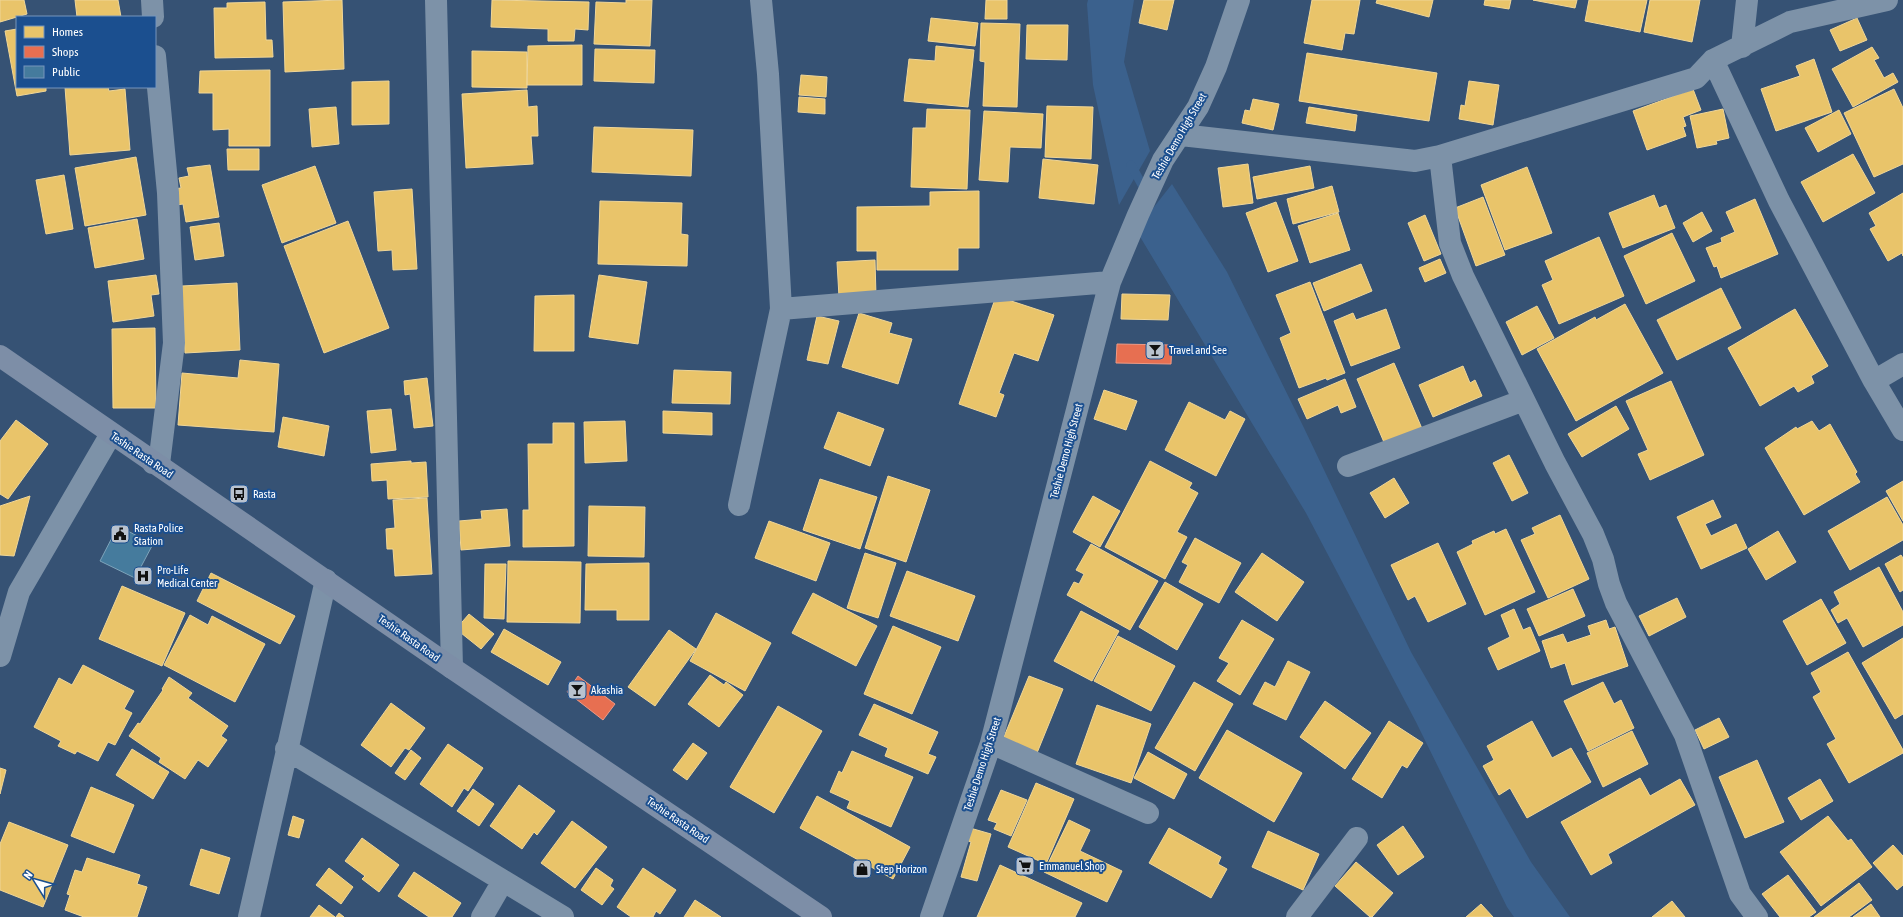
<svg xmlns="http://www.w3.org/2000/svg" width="1903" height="917" viewBox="0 0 1903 917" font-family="'Asap Condensed',sans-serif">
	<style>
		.water { fill: #3b618d }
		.homes { fill: #e9c46a; stroke: #f0d697 }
		.shops { fill: #e76f51; stroke: #ee9a85 }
		.public { fill: #457b9d; stroke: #7da3ba }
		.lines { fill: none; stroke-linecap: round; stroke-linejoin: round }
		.stream { stroke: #3b618d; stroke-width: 9 }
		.minor { stroke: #7d92a8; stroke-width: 22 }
		.major { stroke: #7d8ea7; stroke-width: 22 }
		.labels { text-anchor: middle; stroke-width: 4; stroke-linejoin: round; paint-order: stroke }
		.street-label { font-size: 11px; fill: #fff; stroke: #1b4f8f }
		.poi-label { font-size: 11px; fill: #fff; stroke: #1b4f8f; text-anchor: start }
	</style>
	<rect width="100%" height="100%" fill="#365274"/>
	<path class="water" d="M 1088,0 L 1134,0 L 1124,62 L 1150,151 L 1119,205 L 1093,85 L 1087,4 Z
		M 1172,184 L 1227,272 L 1304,428 L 1411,652 L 1531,862 L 1570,917 L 1514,917 L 1507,907 L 1416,722 L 1306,513 L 1136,230 Z"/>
	<path class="homes" d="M 0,0 L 24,0 L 27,14 L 0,22 Z
		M 75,0 L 118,0 L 121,17 L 77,17 Z
		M 342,0 L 344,69 L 285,72 L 283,2 Z
		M 492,0 L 589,2 L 588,30 L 575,29 L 574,41 L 548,41 L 548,29 L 491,27 Z
		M 626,0 L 652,0 L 650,46 L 594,44 L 596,2 L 626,3 Z
		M 986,0 L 1007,0 L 1007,19 L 985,19 Z
		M 1144,0 L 1174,0 L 1167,30 L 1139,23 Z
		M 1312,0 L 1360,0 L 1354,34 L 1345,33 L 1342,50 L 1304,43 Z
		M 1377,0 L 1433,0 L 1429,17 L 1376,3 Z
		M 1485,0 L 1511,0 L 1509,9 L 1484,5 Z
		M 1533,0 L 1577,0 L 1575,8 Z
		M 1589,0 L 1647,0 L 1640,32 L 1585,21 Z
		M 1650,0 L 1700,0 L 1692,42 L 1644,32 Z
		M 265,2 L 266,40 L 272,40 L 273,57 L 215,58 L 214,8 L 227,8 L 227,3 Z
		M 931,18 L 978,23 L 975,46 L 928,41 Z
		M 1857,18 L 1867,40 L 1840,51 L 1830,30 Z
		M 981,23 L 1020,24 L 1017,107 L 983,106 L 985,62 L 980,61 Z
		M 1027,25 L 1068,25 L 1067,60 L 1026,59 Z
		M 17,29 L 17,87 L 46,87 L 46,91 L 17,96 L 5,31 Z
		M 582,45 L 582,85 L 527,85 L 528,46 Z
		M 936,46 L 974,50 L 968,107 L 904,101 L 909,59 L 935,61 Z
		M 1872,47 L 1879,58 L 1874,60 L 1884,78 L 1893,73 L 1898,82 L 1853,107 L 1832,69 Z
		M 595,49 L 655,50 L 654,83 L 594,81 Z
		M 472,51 L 527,52 L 527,88 L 472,87 Z
		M 1307,53 L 1437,73 L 1429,121 L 1299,101 Z
		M 1814,59 L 1832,112 L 1776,131 L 1761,89 L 1800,76 L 1796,66 Z
		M 270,70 L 270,146 L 229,146 L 229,129 L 213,130 L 213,93 L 199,93 L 200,71 Z
		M 801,75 L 827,77 L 826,97 L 799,95 Z
		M 389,81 L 389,124 L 352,125 L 352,82 Z
		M 1469,81 L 1499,85 L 1493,125 L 1459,119 L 1461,105 L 1465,106 Z
		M 65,87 L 108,87 L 109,91 L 125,89 L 130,150 L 70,155 Z
		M 1693,89 L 1701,110 L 1683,117 L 1686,126 L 1683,127 L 1686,136 L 1647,150 L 1633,111 Z
		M 1894,89 L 1903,108 L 1903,164 L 1874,177 L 1844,113 Z
		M 527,90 L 528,107 L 537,106 L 538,136 L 531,136 L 533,164 L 466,168 L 462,94 Z
		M 799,97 L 825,99 L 825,114 L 798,112 Z
		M 1253,99 L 1279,104 L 1273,130 L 1242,123 L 1245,110 L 1250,111 Z
		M 1047,106 L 1093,107 L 1091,159 L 1045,157 Z
		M 336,107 L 339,144 L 312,147 L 309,109 Z
		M 1309,107 L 1357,115 L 1355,131 L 1306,123 Z
		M 927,109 L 970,110 L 967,189 L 911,187 L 913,128 L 926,128 Z
		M 1723,109 L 1729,138 L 1716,141 L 1717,144 L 1697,148 L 1690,116 Z
		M 1839,110 L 1851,134 L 1818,152 L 1805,128 Z
		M 984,111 L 1043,114 L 1041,148 L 1010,147 L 1008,182 L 979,180 Z
		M 594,127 L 693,130 L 691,176 L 592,172 Z
		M 227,149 L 259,149 L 259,170 L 228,170 Z
		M 1853,154 L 1875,193 L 1823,222 L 1801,182 Z
		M 136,157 L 146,215 L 85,226 L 75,168 Z
		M 1043,159 L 1098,165 L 1094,204 L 1039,198 Z
		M 1248,164 L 1253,203 L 1223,207 L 1218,168 Z
		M 210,165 L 219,217 L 186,222 L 183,204 L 176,205 L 173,189 L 181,188 L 179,178 L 189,176 L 187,168 Z
		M 315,166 L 336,223 L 282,243 L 262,185 Z
		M 1310,166 L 1314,188 L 1257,199 L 1253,177 Z
		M 1527,167 L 1552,233 L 1505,250 L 1481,185 Z
		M 64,175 L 73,229 L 46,234 L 36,180 Z
		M 1332,186 L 1339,212 L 1293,224 L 1287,199 Z
		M 412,189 L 417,269 L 393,270 L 392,250 L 378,251 L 374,192 Z
		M 979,191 L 979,248 L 958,248 L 958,270 L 877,270 L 877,251 L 857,251 L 857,207 L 930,206 L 930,192 Z
		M 1903,193 L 1903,256 L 1902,253 L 1888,261 L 1870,229 L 1876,226 L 1869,213 Z
		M 1654,195 L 1659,208 L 1666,205 L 1675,228 L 1623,248 L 1609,213 Z
		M 1483,197 L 1505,255 L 1476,266 L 1455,208 Z
		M 1755,199 L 1778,254 L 1721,278 L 1717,266 L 1714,267 L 1706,248 L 1722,242 L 1721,238 L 1735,232 L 1726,212 Z
		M 600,201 L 682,203 L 681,234 L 688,235 L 687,266 L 598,264 Z
		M 1276,202 L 1298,261 L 1268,272 L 1246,213 Z
		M 1702,212 L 1712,231 L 1693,242 L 1683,223 Z
		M 1338,213 L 1350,250 L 1310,263 L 1298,226 Z
		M 1425,215 L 1441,254 L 1424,261 L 1408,223 Z
		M 137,219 L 144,259 L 95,268 L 88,228 Z
		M 348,221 L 389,328 L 324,353 L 284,246 Z
		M 219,223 L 224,256 L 195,260 L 190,227 Z
		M 1672,233 L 1695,281 L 1646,304 L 1624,256 Z
		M 1599,237 L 1624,296 L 1559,324 L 1542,285 L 1553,280 L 1545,261 Z
		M 1440,259 L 1446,273 L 1425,282 L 1419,268 Z
		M 875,260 L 876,296 L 839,297 L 837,262 Z
		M 1361,264 L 1372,291 L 1324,311 L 1313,283 Z
		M 156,275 L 159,294 L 151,295 L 154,316 L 113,322 L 108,281 Z
		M 599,275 L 647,282 L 638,344 L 589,337 Z
		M 1310,282 L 1345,373 L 1327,380 L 1326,378 L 1299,388 L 1280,338 L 1291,333 L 1276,295 Z
		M 237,283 L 240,350 L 185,353 L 182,286 Z
		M 1721,288 L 1741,328 L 1677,360 L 1657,320 Z
		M 1122,294 L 1170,295 L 1168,320 L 1121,319 Z
		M 574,295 L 574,351 L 534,351 L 535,296 Z
		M 996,296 L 1054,315 L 1038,361 L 1014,353 L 999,393 L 1004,395 L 996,417 L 959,404 Z
		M 1625,304 L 1663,373 L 1576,421 L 1537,349 L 1595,317 L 1596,320 Z
		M 1537,306 L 1554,338 L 1522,355 L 1506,322 Z
		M 1386,309 L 1400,348 L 1351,366 L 1334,321 L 1353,313 L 1356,320 Z
		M 1795,309 L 1828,366 L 1811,376 L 1814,383 L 1798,392 L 1794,386 L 1760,406 L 1728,348 Z
		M 859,313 L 892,323 L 889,333 L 912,339 L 898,384 L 842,367 Z
		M 817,316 L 839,321 L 828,364 L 807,360 Z
		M 155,328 L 156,408 L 113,408 L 112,329 Z
		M 240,360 L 279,364 L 274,432 L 178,425 L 182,373 L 238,378 Z
		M 1394,363 L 1423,431 L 1386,447 L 1357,379 Z
		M 1463,366 L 1470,383 L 1475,380 L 1482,396 L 1433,417 L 1419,385 Z
		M 674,370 L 731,372 L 730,404 L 672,403 Z
		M 427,378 L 433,426 L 414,428 L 410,394 L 405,395 L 404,381 Z
		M 1345,379 L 1356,407 L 1341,413 L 1338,405 L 1307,419 L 1298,399 Z
		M 1671,381 L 1704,455 L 1650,480 L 1638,454 L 1648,450 L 1626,401 Z
		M 1104,390 L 1137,401 L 1126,430 L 1094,419 Z
		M 1189,402 L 1225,420 L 1230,411 L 1245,419 L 1216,476 L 1165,450 Z
		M 1616,406 L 1629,429 L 1582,457 L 1568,434 Z
		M 391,409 L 396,450 L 371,453 L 367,411 Z
		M 663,411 L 712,413 L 712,435 L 663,433 Z
		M 838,412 L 884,429 L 870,466 L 824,448 Z
		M 283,417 L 329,426 L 324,456 L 278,447 Z
		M 16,420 L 48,444 L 8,499 L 0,494 L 0,441 Z
		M 625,421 L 627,461 L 585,463 L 584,422 Z
		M 1812,421 L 1819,431 L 1830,424 L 1857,472 L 1855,474 L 1860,482 L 1804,515 L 1765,448 L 1796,427 L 1797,429 Z
		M 553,423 L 574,423 L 574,546 L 523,547 L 523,510 L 529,510 L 528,444 L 553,444 Z
		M 1509,455 L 1528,493 L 1512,501 L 1493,463 Z
		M 411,461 L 411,463 L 426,462 L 428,497 L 388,499 L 387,480 L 372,481 L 371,464 Z
		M 1150,461 L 1192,483 L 1189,488 L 1198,493 L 1177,532 L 1187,537 L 1165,579 L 1105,547 Z
		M 888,476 L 930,490 L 906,562 L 865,548 Z
		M 1394,478 L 1409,503 L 1385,518 L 1370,493 Z
		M 820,479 L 877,497 L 860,549 L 803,530 Z
		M 1903,481 L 1903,521 L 1886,491 Z
		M 30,496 L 14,556 L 0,555 L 0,506 Z
		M 1093,496 L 1120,511 L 1100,547 L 1073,532 Z
		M 1887,497 L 1903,525 L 1903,540 L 1850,570 L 1828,531 Z
		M 427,498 L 432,574 L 395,576 L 393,549 L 387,549 L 386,529 L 395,528 L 393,500 Z
		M 1713,500 L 1721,517 L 1705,524 L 1711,536 L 1736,524 L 1747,548 L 1701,569 L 1677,517 Z
		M 589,506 L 645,507 L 644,557 L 588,556 Z
		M 507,509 L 510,546 L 461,550 L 459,521 L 482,519 L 481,511 Z
		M 1560,515 L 1589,579 L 1548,598 L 1521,540 L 1535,534 L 1532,528 Z
		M 769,521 L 830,543 L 816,581 L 755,558 Z
		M 1506,529 L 1535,592 L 1485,615 L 1457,552 L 1473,544 L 1472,541 L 1494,531 L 1495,534 Z
		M 1778,531 L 1796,562 L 1766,580 L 1748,549 Z
		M 1195,538 L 1241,563 L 1219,603 L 1179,582 L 1188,565 L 1182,562 Z
		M 1438,543 L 1466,604 L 1428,622 L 1415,596 L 1408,600 L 1391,565 Z
		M 1091,544 L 1158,581 L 1130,630 L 1067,595 L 1074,582 L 1079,584 L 1084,574 L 1076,570 Z
		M 865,553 L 896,563 L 878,618 L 847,608 Z
		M 1262,553 L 1304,582 L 1277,621 L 1235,592 Z
		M 1901,555 L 1903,558 L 1903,590 L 1900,592 L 1885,564 Z
		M 508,561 L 581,562 L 580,623 L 507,622 Z
		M 649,563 L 649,620 L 617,620 L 617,610 L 585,610 L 586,564 Z
		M 485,564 L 506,564 L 504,619 L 484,618 Z
		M 1879,567 L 1903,612 L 1903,625 L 1863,647 L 1847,618 L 1838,623 L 1831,610 L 1840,604 L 1834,592 Z
		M 907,571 L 975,596 L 958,641 L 890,616 Z
		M 211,573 L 295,616 L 280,644 L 197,601 Z
		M 1165,582 L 1203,604 L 1177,650 L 1139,627 Z
		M 122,586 L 185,613 L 162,666 L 99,639 Z
		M 1573,589 L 1585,616 L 1539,636 L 1527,609 Z
		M 813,593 L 877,626 L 856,666 L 792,633 Z
		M 1677,598 L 1686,617 L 1649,636 L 1639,616 Z
		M 1821,599 L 1846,643 L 1807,665 L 1783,621 Z
		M 1514,609 L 1523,630 L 1530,627 L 1540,651 L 1498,670 L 1488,648 L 1510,637 L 1501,615 Z
		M 1081,611 L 1119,631 L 1092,681 L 1054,661 Z
		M 716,613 L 771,643 L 745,691 L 690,661 Z
		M 469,614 L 494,634 L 481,649 L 456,629 Z
		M 190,615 L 208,625 L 212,616 L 265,644 L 235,702 L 164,665 Z
		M 1242,620 L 1274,639 L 1240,695 L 1217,681 L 1229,663 L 1219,658 Z
		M 1606,620 L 1609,629 L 1615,627 L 1628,666 L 1572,685 L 1565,663 L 1551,668 L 1542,641 L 1563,634 L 1567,643 L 1591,635 L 1588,626 Z
		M 893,626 L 941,647 L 912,714 L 864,694 Z
		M 504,629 L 561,662 L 548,685 L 491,652 Z
		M 669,630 L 696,649 L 655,706 L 628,687 Z
		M 1118,636 L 1175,666 L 1151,711 L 1094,681 Z
		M 1903,638 L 1903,714 L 1895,719 L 1862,663 Z
		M 1848,652 L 1903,750 L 1903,753 L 1849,783 L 1827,744 L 1836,739 L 1813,697 L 1821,692 L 1811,673 Z
		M 1288,661 L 1310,672 L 1286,720 L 1253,704 L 1265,682 L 1275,687 Z
		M 83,665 L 134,691 L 124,709 L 132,713 L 115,745 L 108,742 L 98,761 L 77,751 L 75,754 L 58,746 L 61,741 L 34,727 L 59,678 L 72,685 Z
		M 710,675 L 724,685 L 726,682 L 743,695 L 719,727 L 688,704 Z
		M 1029,676 L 1063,689 L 1037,753 L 1003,739 Z
		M 169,677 L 192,693 L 188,698 L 228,726 L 221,736 L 227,740 L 208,767 L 198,760 L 185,779 L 159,762 L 161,758 L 129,736 L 138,723 L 140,724 L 163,690 L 162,689 Z
		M 1194,682 L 1233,704 L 1195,771 L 1155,748 Z
		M 1603,682 L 1614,704 L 1621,700 L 1634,728 L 1588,751 L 1564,701 Z
		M 1325,701 L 1371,733 L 1345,769 L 1300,737 Z
		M 391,703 L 425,728 L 409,750 L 405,748 L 391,767 L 361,745 Z
		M 874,704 L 938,732 L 928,754 L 936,757 L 928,774 L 885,756 L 888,748 L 859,735 Z
		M 1097,705 L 1151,724 L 1131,783 L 1076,764 Z
		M 778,706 L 822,731 L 774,813 L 730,787 Z
		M 1719,718 L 1729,737 L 1704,749 L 1695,730 Z
		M 1389,721 L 1423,743 L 1407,768 L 1402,765 L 1382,798 L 1352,779 Z
		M 1532,721 L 1552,758 L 1571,748 L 1591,782 L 1527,818 L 1510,788 L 1499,795 L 1483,766 L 1494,760 L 1487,746 Z
		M 1227,730 L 1302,773 L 1274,822 L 1199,778 Z
		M 1632,731 L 1648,764 L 1603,787 L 1587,753 Z
		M 693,743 L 707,753 L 687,780 L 673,770 Z
		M 448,744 L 483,768 L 468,791 L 464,788 L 452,807 L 420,784 Z
		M 132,749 L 169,772 L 153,799 L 116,775 Z
		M 411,750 L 421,758 L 405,780 L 395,773 Z
		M 852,751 L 913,777 L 891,827 L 847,808 L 850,801 L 830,792 L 839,771 L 842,773 Z
		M 1148,752 L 1187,774 L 1174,799 L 1134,778 Z
		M 1757,760 L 1784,822 L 1745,838 L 1719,777 Z
		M 0,768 L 6,770 L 0,794 Z
		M 1640,778 L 1650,796 L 1680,779 L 1695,805 L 1608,854 L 1612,863 L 1591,875 L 1561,822 Z
		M 1820,779 L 1833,801 L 1801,820 L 1788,798 Z
		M 1036,783 L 1074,799 L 1046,864 L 1008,847 Z
		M 519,785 L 555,811 L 537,835 L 534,832 L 522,849 L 490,826 Z
		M 91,787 L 134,805 L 114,853 L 71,836 Z
		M 473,789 L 494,804 L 479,826 L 457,811 Z
		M 1001,790 L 1027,800 L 1011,836 L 994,829 L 997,823 L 988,820 Z
		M 817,796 L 910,847 L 893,879 L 800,828 Z
		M 293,816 L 304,820 L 299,838 L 288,835 Z
		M 1828,816 L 1848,841 L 1851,839 L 1872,867 L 1821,906 L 1780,852 Z
		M 1069,820 L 1090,830 L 1080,851 L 1122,871 L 1107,902 L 1044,872 Z
		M 572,821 L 607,847 L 575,888 L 541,863 Z
		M 9,822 L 68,845 L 43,907 L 0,890 L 0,844 Z
		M 1403,826 L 1424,857 L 1398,875 L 1377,845 Z
		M 970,828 L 991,834 L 977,881 L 961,877 L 971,842 L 966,840 Z
		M 1169,828 L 1221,857 L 1218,864 L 1227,869 L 1211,898 L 1149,863 Z
		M 1268,831 L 1319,854 L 1303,890 L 1252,867 Z
		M 362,838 L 399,865 L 379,892 L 362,879 L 365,876 L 345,861 Z
		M 1893,845 L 1903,856 L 1903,885 L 1897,890 L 1873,863 Z
		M 201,849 L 230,858 L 219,894 L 190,885 Z
		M 87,858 L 140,875 L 137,884 L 147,887 L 137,917 L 84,917 L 65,910 L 70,895 L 67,894 L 75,870 L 82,872 Z
		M 1356,862 L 1393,893 L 1372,917 L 1370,917 L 1335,886 Z
		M 1000,865 L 1082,903 L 1075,917 L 977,917 Z
		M 329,868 L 353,887 L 341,904 L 316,885 Z
		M 596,868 L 613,880 L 610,886 L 614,889 L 602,905 L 581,890 Z
		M 643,868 L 676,890 L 660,914 L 656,911 L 653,917 L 631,917 L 617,907 Z
		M 414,872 L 461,903 L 452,917 L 429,917 L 398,896 Z
		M 1788,875 L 1816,912 L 1809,917 L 1780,917 L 1762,894 Z
		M 1859,883 L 1872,900 L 1849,917 L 1814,917 Z
		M 695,900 L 721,917 L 684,917 Z
		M 1672,901 L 1685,917 L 1652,917 Z
		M 1481,904 L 1493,917 L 1466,917 Z
		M 1871,904 L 1880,917 L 1853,917 Z
		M 319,905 L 335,917 L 310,917 Z
		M 339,913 L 344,917 L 336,917 Z"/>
	<path class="shops" d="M 1117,344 L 1172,345 L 1171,364 L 1116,363 Z
		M 578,676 L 615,704 L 603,720 L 567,692 Z"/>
	<path class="public" d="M 118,526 L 153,544 L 135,578 L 100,561 Z"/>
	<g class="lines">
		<path class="stream" d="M 1131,165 L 1146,192"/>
		<path class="minor" d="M 152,0 L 153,17
			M 436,0 L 452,668
			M 1742,47 L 1747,0
			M 1713,60 L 1779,201 L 1874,381 L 1903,430
			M 1181,135 L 1415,161 L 1440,156 L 1696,78 L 1713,60 L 1790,22 L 1887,0
			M 1440,156 L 1450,243 L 1463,276 L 1555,463 L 1593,534 L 1603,559 L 1609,584 L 1616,603 L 1685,735 L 1740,894 L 1757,917
			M 781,309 L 1110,282
			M 1874,381 L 1903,364
			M 153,463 L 159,464 L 174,343 L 168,193 L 155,56
			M 1348,466 L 1524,400
			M 739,505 L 781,309 L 768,74 L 761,0
			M 0,656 L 19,592 L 111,434
			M 991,743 L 1148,813
			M 286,749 L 563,917
			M 249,917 L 326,580
			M 482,917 L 503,881
			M 931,917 L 991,743 L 1110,282 L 1138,215 L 1163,160 L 1198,107 L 1216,67 L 1239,0
			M 1297,917 L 1357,838"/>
		<path class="major" d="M 0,356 L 452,668 L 821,917"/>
	</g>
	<defs>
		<symbol id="bar-square" viewBox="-11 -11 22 22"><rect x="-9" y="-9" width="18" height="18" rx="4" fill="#b9c2ce" stroke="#1b4f8f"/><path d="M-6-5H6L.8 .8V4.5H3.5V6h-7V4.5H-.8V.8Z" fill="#111"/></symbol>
		<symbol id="bus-square" viewBox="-11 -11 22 22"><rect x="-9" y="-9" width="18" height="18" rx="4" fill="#b9c2ce" stroke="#1b4f8f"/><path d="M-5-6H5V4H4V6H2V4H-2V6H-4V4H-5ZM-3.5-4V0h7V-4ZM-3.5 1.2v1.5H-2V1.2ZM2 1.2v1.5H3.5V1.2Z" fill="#111"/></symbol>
		<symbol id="civic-square" viewBox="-11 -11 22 22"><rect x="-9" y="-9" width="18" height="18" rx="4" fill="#b9c2ce" stroke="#1b4f8f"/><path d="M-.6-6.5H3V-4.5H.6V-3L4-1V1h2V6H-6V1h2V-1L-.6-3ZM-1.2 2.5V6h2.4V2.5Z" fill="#111"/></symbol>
		<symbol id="hospital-square" viewBox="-11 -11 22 22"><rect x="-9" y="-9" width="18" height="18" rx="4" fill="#b9c2ce" stroke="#1b4f8f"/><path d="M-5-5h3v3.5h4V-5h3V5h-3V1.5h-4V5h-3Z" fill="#111"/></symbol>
		<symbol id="supermarket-square" viewBox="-11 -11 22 22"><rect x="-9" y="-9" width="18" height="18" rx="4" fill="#b9c2ce" stroke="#1b4f8f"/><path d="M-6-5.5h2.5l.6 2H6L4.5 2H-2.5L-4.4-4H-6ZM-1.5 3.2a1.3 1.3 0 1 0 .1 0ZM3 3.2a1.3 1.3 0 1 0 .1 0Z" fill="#111"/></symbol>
		<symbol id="shop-square" viewBox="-11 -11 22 22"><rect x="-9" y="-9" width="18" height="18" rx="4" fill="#b9c2ce" stroke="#1b4f8f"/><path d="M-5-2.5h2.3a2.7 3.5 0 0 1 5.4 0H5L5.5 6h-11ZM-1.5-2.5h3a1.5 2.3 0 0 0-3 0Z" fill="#111"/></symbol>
	</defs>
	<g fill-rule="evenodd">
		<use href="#bar-square" x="1144" y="339" width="22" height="22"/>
		<use href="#bus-square" x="228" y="483" width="22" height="22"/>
		<use href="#civic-square" x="109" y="523" width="22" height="22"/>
		<use href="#hospital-square" x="132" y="565" width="22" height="22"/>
		<use href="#bar-square" x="566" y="679" width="22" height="22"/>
		<use href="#supermarket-square" x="1014" y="855" width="22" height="22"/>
		<use href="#shop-square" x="851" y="858" width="22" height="22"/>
	</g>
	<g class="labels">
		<g class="street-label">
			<text transform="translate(1179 136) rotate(-60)" y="4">Teshie Demo High Street</text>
			<text transform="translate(1066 451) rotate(-75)" y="4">Teshie Demo High Street</text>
			<text transform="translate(142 455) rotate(34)" y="4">Teshie Rasta Road</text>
			<text transform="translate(409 638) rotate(35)" y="4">Teshie Rasta Road</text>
			<text transform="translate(982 764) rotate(-72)" y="4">Teshie Demo High Street</text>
			<text transform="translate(678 820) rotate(34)" y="4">Teshie Rasta Road</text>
		</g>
		<g class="poi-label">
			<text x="1169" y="354">Travel and See</text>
			<text x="253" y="498">Rasta</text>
			<text x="134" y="532">Rasta Police<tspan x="134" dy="13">Station</tspan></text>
			<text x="157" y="574">Pro-Life<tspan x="157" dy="13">Medical Center</tspan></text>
			<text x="591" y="694">Akashia</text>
			<text x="1039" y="870">Emmanuel Shop</text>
			<text x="876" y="873">Step Horizon</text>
		</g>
	</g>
	<rect x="16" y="16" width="140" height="72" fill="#1b4f8f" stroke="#7695bc"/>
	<rect x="24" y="26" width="20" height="12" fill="#e9c46a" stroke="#7695bc"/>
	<text x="52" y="36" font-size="12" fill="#ffffff">Homes</text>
	<rect x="24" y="46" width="20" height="12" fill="#e76f51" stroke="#7695bc"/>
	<text x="52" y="56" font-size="12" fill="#ffffff">Shops</text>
	<rect x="24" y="66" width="20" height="12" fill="#457b9d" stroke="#7695bc"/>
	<text x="52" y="76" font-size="12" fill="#ffffff">Public</text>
	<g transform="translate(36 881) rotate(307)" stroke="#1b4f8f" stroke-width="3" paint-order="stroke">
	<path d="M0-3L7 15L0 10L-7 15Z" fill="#ffffff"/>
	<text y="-6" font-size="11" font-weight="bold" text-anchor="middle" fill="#ffffff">N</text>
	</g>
</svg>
